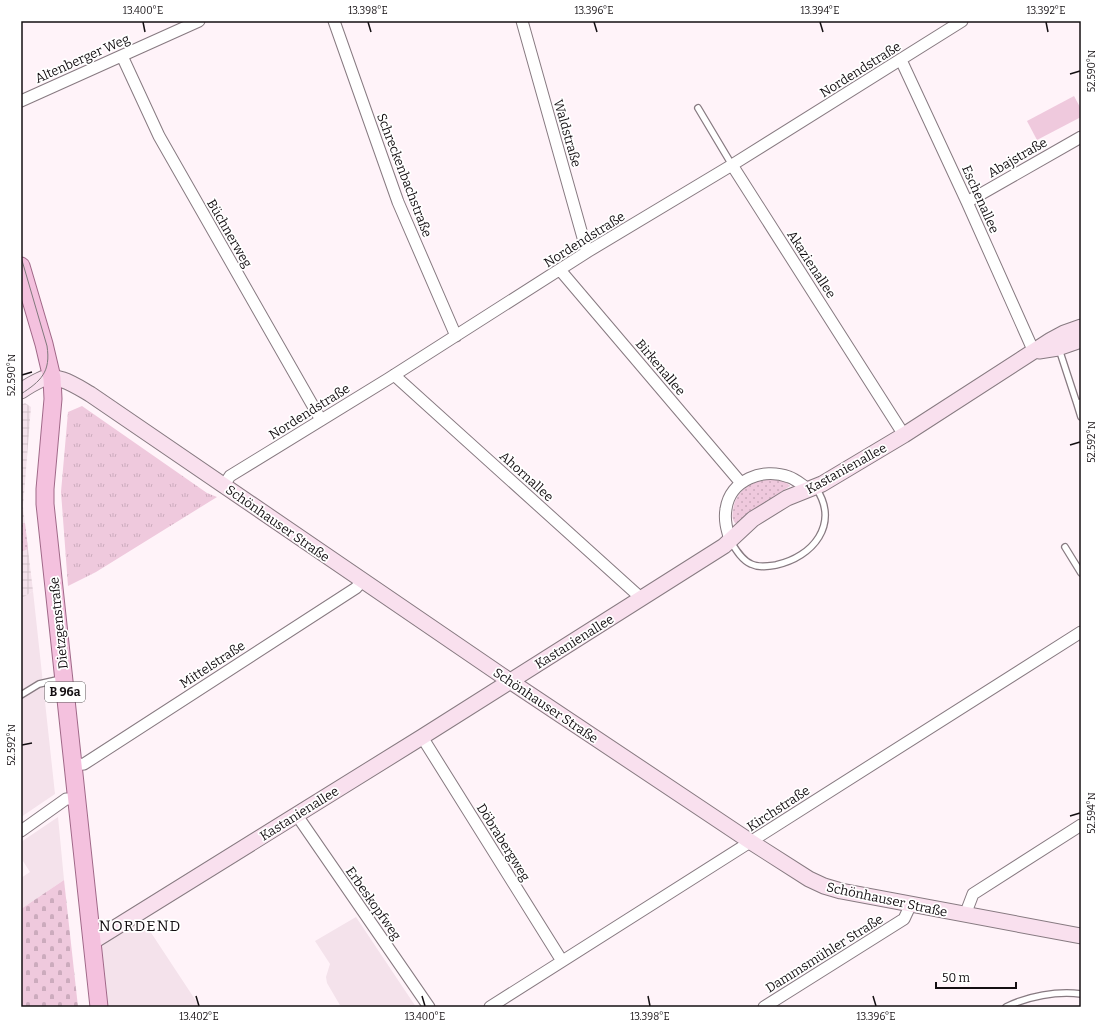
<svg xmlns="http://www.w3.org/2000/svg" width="1102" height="1028" viewBox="0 0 1102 1028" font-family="Bitter,serif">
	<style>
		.built { fill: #f4e2eb }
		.industrial { fill: url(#industrial-grid) }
		.grass { fill: url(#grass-dots) }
		.cemetery { fill: url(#cemetery-stones) }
		.park { fill: url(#park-tufts) }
		.garden { fill: #efc9dd }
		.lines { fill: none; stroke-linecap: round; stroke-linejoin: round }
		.lane-casing { stroke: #877a81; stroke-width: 8 }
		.street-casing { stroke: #877a81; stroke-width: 13 }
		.secondary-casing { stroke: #877a81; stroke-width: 17 }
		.primary-casing { stroke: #a06888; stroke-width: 19 }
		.lane { stroke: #fff; stroke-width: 5.5 }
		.street { stroke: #fff; stroke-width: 11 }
		.secondary { stroke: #f9e0ee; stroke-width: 15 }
		.primary { stroke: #f4c1de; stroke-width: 17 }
		.tram { stroke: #80787c; stroke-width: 1 }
		.ticks { fill: none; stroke: #140f12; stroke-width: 1.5 }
		.labels { text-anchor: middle; stroke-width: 3.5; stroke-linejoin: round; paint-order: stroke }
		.shield { fill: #fff; stroke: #5a5759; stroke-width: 1 }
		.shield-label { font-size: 12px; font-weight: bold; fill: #140f12 }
		.street-label { font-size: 13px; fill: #140f12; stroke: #fff }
		.quarter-label { font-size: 15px; letter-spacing: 1px; fill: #140f12; stroke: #fff }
		.neatline { fill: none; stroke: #140f12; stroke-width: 1.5 }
		.ticks-label { font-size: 10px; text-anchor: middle; fill: #140f12 }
	</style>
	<defs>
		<pattern id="industrial-grid" width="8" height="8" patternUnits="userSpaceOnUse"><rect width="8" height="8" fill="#f4e2eb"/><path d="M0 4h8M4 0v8" fill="none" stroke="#d0c1c8"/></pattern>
		<pattern id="grass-dots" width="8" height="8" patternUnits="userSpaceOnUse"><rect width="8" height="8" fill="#efc9dd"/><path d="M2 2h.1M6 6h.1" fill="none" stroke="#ccabbd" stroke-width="1.8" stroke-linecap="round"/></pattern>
		<pattern id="cemetery-stones" width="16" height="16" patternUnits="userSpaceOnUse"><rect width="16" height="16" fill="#efc9dd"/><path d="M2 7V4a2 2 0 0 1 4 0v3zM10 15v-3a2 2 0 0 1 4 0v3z" fill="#ccabbd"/></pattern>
		<pattern id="park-tufts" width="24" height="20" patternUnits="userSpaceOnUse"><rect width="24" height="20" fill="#efc9dd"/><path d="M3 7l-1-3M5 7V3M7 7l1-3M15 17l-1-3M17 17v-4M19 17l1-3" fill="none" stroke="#ccabbd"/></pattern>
	</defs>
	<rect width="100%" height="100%" fill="#fff3f9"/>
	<path class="built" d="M 33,591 L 55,794 L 21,817 L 21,599 Z
		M 58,817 L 64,880 L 21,909 L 21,878 L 30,872 L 21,858 L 21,842 Z
		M 356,917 L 416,1007 L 341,1007 L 327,983 L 326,977 L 330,964 L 315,941 Z
		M 142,919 L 200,1007 L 108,1007 L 100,946 Z"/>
	<path class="industrial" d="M 25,403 L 31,407 L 23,507 L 33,591 L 21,599 L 21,405 Z"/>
	<path class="grass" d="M 775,479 L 787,483 L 790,486 L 748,514 L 737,523 L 735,523 C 732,519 732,516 733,511 C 735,489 755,479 775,479 Z
		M 25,523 L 28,549 L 21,552 L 21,524 Z"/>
	<path class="cemetery" d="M 64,880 L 78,1007 L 21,1007 L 21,909 Z"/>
	<path class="park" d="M 82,406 L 207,493 L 217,497 L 96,572 L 68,586 L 61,492 L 68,412 Z"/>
	<path class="garden" d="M 1074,96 L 1081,109 L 1081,117 L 1037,140 L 1027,121 Z"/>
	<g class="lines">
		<defs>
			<path id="lane" d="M 698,108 L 732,165
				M 1059,349 L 1077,404 L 1081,402
				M 1077,404 L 1081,417
				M 731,542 C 736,550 742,560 751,564 C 759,568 768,566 776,565 C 813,557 840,524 816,488
				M 1065,547 L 1081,573
				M 21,695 L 39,684 L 61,679
				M 1006,1007 C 1028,996 1057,991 1081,994"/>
			<path id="street" d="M 334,21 L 398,202 L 456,336
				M 522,21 L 587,252
				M 122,56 L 159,136 L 321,420
				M 901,60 L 967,202 L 1034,352
				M 21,101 L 199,21
				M 732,165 L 904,435
				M 967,202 L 1081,137
				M 560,270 L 741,483
				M 394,375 L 641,598
				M 224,485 L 230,476 L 388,379 L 587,252 L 732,165 L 962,21
				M 730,540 C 727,530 724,520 726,509 C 730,480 763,467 789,477 C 796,479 803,486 810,490
				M 422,737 L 562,961
				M 73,765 L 84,764 L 356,588 L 362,581
				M 296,814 L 429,1007
				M 21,831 L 66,799 L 76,799
				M 965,915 L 973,894 L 1081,825
				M 490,1007 L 1081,632
				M 764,1007 L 904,919 L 911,904"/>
			<path id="secondary" d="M 1039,351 L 1058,348 L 1081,340
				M 21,391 C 27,387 33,383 40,380 C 56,372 76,386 90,394 L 501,675 L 751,842 L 809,879 L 824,886 L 841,891 L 1081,936
				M 92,942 L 422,737 L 724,546 L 753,519 L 787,498 L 822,484 L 904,435 L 1051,340 L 1064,333 L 1081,327"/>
			<path id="primary" d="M 21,266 L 44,344 L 52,378 L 53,399 L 45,489 L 45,504 L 99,1007"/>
		</defs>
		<use href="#lane" class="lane-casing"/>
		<use href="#street" class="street-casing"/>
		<use href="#secondary" class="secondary-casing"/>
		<use href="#primary" class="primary-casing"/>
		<use href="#lane" class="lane"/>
		<use href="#street" class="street"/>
		<use href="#secondary" class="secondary"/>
		<use href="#primary" class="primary"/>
		<path class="tram" d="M 21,257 L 47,346 C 51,372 41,381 21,394"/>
	</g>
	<path class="ticks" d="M 143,22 L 145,32M 368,22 L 371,32M 594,22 L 597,32M 820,22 L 823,32M 1046,22 L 1048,32M 1070,74 L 1080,71M 22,375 L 32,372M 1070,445 L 1080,442M 22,745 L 32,743M 1070,816 L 1080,813M 196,996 L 199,1006M 422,996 L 425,1006M 648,996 L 650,1006M 873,996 L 876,1006"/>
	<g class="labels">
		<rect class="shield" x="45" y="682" width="40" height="20" rx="3"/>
		<g class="shield-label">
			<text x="65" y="696">B 96a</text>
		</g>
		<g class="street-label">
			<text transform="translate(82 58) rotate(-24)" y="5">Altenberger Weg</text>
			<text transform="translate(860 69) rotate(-32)" y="5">Nordendstraße</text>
			<text transform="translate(568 133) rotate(74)" y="5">Waldstraße</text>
			<text transform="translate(1017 157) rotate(-30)" y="5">Abajstraße</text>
			<text transform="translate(405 175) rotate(69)" y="5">Schreckenbachstraße</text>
			<text transform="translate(981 199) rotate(66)" y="5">Eschenallee</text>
			<text transform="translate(230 233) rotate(60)" y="5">Büchnerweg</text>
			<text transform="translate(584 239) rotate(-32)" y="5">Nordendstraße</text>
			<text transform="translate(812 264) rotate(57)" y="5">Akazienallee</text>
			<text transform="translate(661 367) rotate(50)" y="5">Birkenallee</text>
			<text transform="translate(309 411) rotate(-32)" y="5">Nordendstraße</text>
			<text transform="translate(846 468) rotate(-29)" y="5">Kastanienallee</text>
			<text transform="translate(527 476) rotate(42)" y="5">Ahornallee</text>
			<text transform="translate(278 523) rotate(35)" y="5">Schönhauser Straße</text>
			<text transform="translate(58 623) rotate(-96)" y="5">Dietzgenstraße</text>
			<text transform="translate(574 641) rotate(-32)" y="5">Kastanienallee</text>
			<text transform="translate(212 664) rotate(-33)" y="5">Mittelstraße</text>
			<text transform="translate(546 705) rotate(34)" y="5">Schönhauser Straße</text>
			<text transform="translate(778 808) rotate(-33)" y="5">Kirchstraße</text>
			<text transform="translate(299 813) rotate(-32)" y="5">Kastanienallee</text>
			<text transform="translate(504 842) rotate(58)" y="5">Döbrabergweg</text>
			<text transform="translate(887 899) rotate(12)" y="5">Schönhauser Straße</text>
			<text transform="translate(374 903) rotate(55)" y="5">Erbeskopfweg</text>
			<text transform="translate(824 953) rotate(-32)" y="5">Dammsmühler Straße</text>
		</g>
		<g class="quarter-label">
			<text x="140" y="931">NORDEND</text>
		</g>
	</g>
	<rect width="1102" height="1028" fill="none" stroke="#ffffff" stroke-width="44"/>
	<path d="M936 982v6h80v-6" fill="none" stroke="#140f12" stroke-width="2"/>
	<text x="942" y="982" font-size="12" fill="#140f12" stroke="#ffffff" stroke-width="3" paint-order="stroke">50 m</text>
	<rect x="22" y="22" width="1058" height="984" class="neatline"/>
	<g class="ticks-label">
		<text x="143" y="14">13.400°E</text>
		<text x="368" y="14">13.398°E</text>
		<text x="594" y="14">13.396°E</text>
		<text x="820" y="14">13.394°E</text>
		<text x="1046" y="14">13.392°E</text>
		<text transform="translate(1091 71) rotate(-90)" y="4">52.590°N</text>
		<text transform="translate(11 375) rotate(-90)" y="4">52.590°N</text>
		<text transform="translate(1091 442) rotate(-90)" y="4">52.592°N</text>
		<text transform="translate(11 745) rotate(-90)" y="4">52.592°N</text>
		<text transform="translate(1091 813) rotate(-90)" y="4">52.594°N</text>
		<text x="199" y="1020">13.402°E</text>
		<text x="425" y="1020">13.400°E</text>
		<text x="650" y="1020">13.398°E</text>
		<text x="876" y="1020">13.396°E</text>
	</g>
</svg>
